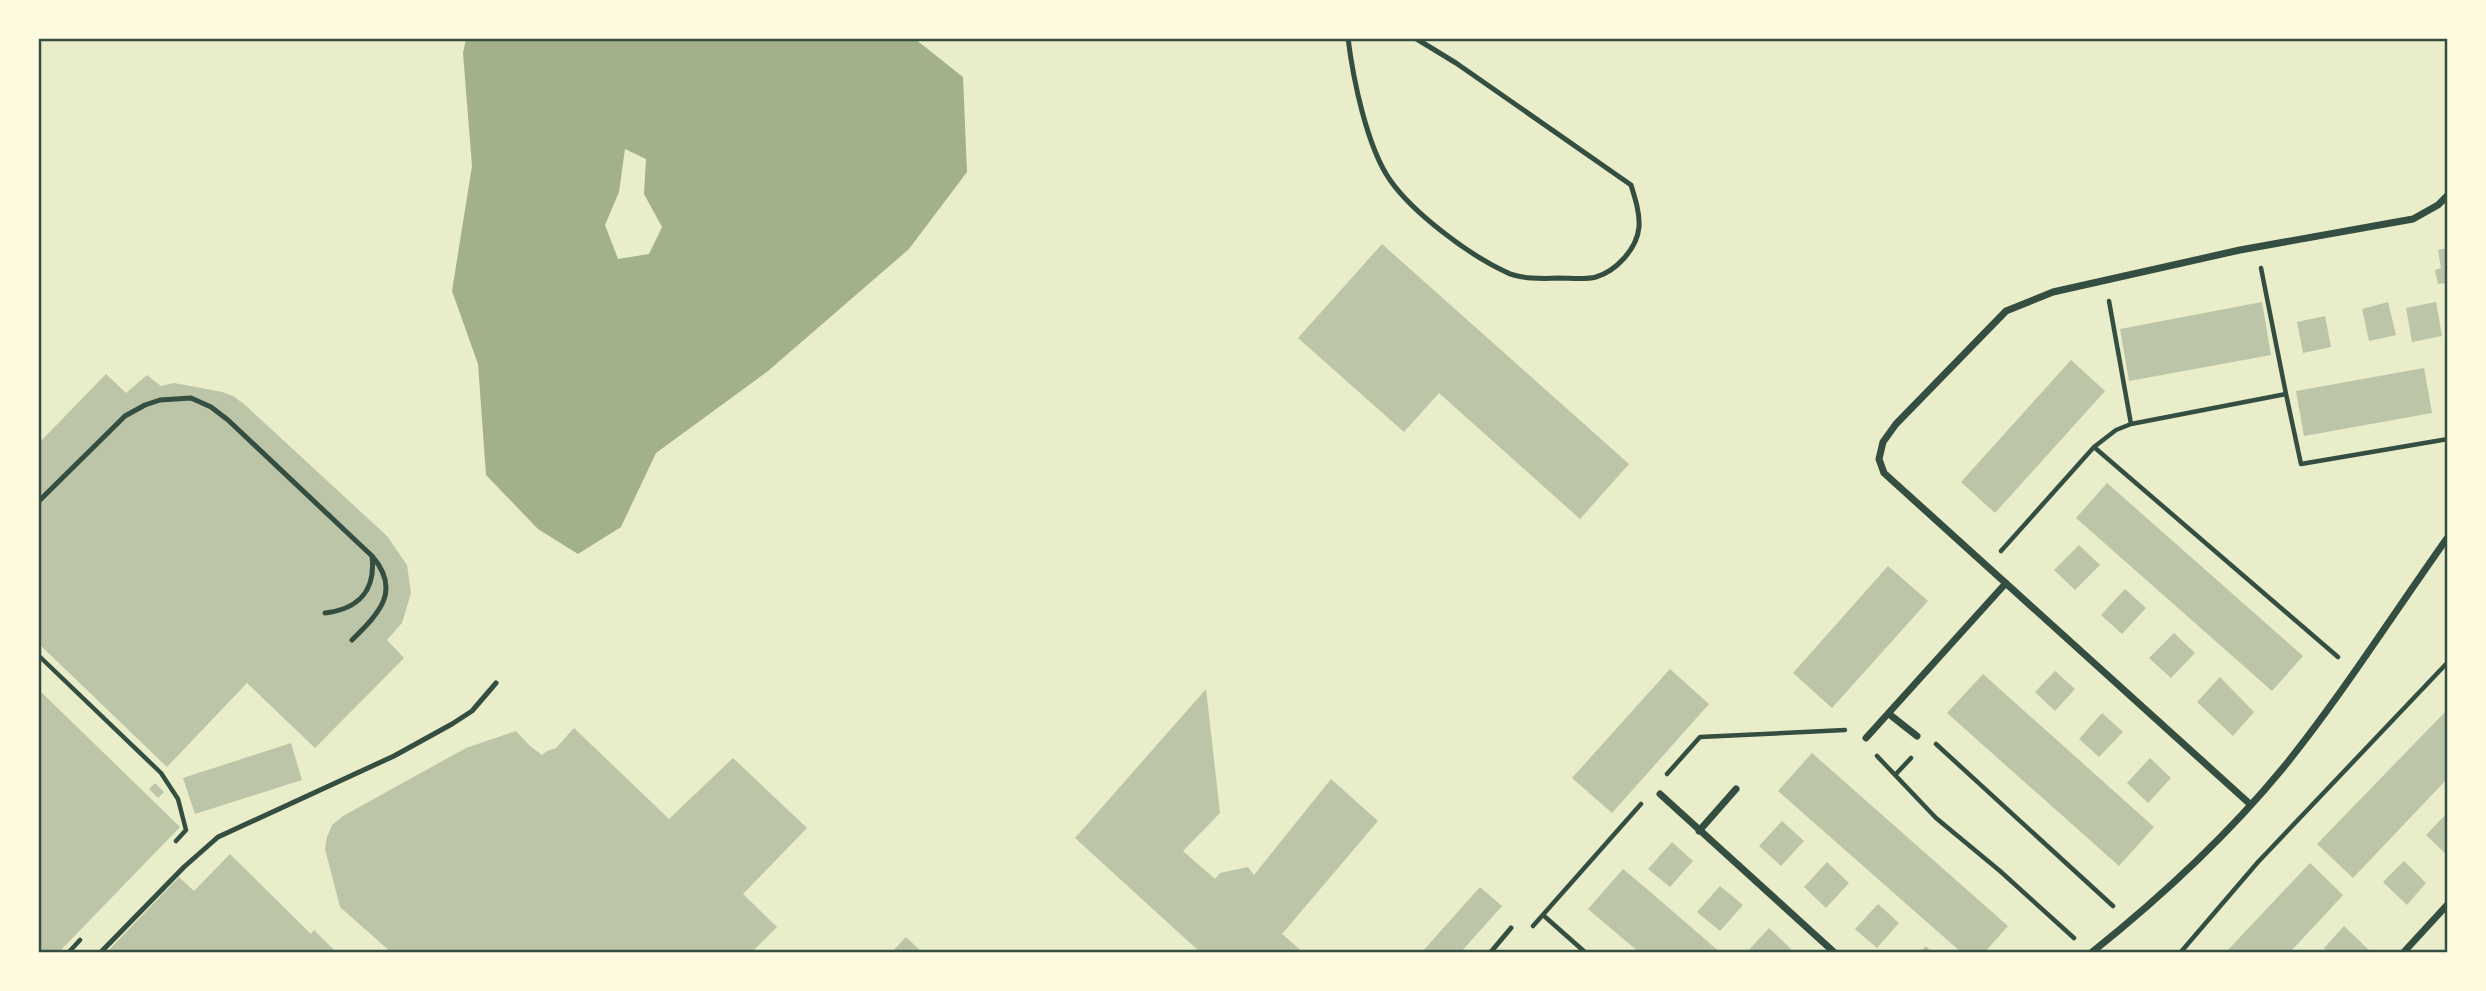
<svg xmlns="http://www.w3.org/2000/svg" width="2486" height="991" viewBox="0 0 2486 991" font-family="Figtree,sans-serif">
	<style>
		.water { fill: #a3b18a; fill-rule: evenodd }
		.building { fill: #bcc5a7 }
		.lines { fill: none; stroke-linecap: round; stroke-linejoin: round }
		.path { stroke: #344e41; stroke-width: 4.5 }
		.service { stroke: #344e41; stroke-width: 5 }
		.minor { stroke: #344e41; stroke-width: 7 }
		.neatline { fill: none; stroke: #344e41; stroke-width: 2.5 }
	</style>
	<rect width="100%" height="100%" fill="#e9edc9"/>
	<path class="water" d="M 466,39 L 915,39 L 963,77 L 967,172 L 909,249 L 768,371 L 656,453 L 621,527 L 578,554 L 538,529 L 486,475 L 478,364 L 452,291 L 472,166 L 463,53 ZM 625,149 L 646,159 L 644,194 L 662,227 L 649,254 L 618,259 L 605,225 L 619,192 Z"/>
	<path class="building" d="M 1382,244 L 1629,464 L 1580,519 L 1439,393 L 1404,432 L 1298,338 Z
		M 2447,248 L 2447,283 L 2438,284 L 2435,270 L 2441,268 L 2438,250 Z
		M 2262,302 L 2271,355 L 2129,381 L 2120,329 Z
		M 2388,302 L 2396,335 L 2369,341 L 2362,309 Z
		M 2436,302 L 2442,336 L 2412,342 L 2406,308 Z
		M 2325,316 L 2331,347 L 2303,353 L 2297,322 Z
		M 2071,360 L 2105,391 L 1995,513 L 1961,482 Z
		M 2424,368 L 2432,413 L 2304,436 L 2296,391 Z
		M 106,374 L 126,393 L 147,375 L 161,386 L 174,383 L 222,392 L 233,396 L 244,404 L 387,536 L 407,565 L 411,593 L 402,623 L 387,640 L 404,658 L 315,748 L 247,683 L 167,767 L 38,643 L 38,444 Z
		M 2107,483 L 2303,656 L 2272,691 L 2076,518 Z
		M 2079,545 L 2100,565 L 2075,590 L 2054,570 Z
		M 1888,566 L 1928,601 L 1832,708 L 1793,673 Z
		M 2125,589 L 2146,608 L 2122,634 L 2101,615 Z
		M 2174,633 L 2195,653 L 2171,678 L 2149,658 Z
		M 1670,669 L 1709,704 L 1612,813 L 1572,778 Z
		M 2055,671 L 2075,689 L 2055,711 L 2035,692 Z
		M 1983,674 L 2154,827 L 2119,866 L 1947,713 Z
		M 2220,677 L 2254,712 L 2233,736 L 2197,702 Z
		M 38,689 L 180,827 L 58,953 L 38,953 Z
		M 1206,689 L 1220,813 L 1183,851 L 1215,879 L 1220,873 L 1248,867 L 1254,875 L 1331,779 L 1378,821 L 1282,934 L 1304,953 L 1201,953 L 1075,838 Z
		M 2447,710 L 2447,779 L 2353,878 L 2317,844 Z
		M 2102,713 L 2123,732 L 2099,757 L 2079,739 Z
		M 574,728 L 669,819 L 733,758 L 807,828 L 743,894 L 777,927 L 751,953 L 392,953 L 340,907 L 325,849 L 327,837 L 332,825 L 343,816 L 466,748 L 516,731 L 530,746 L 542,755 L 547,751 L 556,748 Z
		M 291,743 L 302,780 L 195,814 L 183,778 Z
		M 1812,753 L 2008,926 L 1984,953 L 1962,953 L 1778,791 Z
		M 2150,758 L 2171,778 L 2148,803 L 2127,783 Z
		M 155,783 L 164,792 L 158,798 L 149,789 Z
		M 2447,813 L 2447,855 L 2426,835 Z
		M 1782,821 L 1804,841 L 1781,866 L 1759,846 Z
		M 1672,842 L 1693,861 L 1670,887 L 1648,869 Z
		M 230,854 L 311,934 L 314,930 L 337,953 L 106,953 L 179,877 L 194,891 Z
		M 2404,861 L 2426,883 L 2407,905 L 2383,882 Z
		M 1827,862 L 1849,883 L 1826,908 L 1804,887 Z
		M 2310,863 L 2343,895 L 2321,919 L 2289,953 L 2225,953 Z
		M 1623,869 L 1648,890 L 1721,953 L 1640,953 L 1588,909 Z
		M 1720,886 L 1743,905 L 1720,931 L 1697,912 Z
		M 1480,887 L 1502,906 L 1460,953 L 1421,953 Z
		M 1878,904 L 1899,923 L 1877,948 L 1855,929 Z
		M 2344,926 L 2369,950 L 2366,953 L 2329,953 L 2324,948 Z
		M 1769,928 L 1791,949 L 1788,953 L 1746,953 Z
		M 906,937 L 923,953 L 891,953 Z
		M 1926,946 L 1933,953 L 1919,953 Z"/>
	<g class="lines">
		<path class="path" d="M 2261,268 L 2286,394
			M 2109,301 L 2131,424
			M 2001,551 L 2094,447
			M 38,655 L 161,773 L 178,799 L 186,830 L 176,841
			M 2338,657 L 2094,447 L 2116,430 L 2131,424 L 2286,394 L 2301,464 L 2448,439
			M 1936,744 L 2113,906
			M 1877,756 L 1936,818 L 2000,871 L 2074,938
			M 1667,774 L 1700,737 L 1845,730
			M 1896,774 L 1911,758
			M 1543,915 L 1586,953
			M 1533,926 L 1641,804
			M 68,953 L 80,940
			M 2180,953 L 2258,862 L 2448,662"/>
		<path class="service" d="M 1348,38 C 1353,79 1367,147 1390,180 C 1413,213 1469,255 1506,272 C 1519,279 1544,279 1558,278 C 1570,278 1585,280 1596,277 C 1616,271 1637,249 1639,227 C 1640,213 1635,198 1631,185 L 1456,63 L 1415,38
			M 38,502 L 125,416 L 145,405 L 160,400 L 191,398 L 211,407 L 228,420 L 372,556 C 402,591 379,613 352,640
			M 325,613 C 359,609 376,590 372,556
			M 100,953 L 184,867 L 218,837 L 394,756 L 452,724 L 472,711 L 496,683
			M 1490,953 L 1511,928"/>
		<path class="minor" d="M 1889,714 L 1917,736
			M 1866,738 L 2006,583
			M 1660,794 L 1835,953
			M 2251,805 L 1884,473 L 1879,459 L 1883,442 L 1896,424 L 2006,311 L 2053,292 L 2240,250 L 2413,219 L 2438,205 L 2448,195
			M 1699,831 L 1736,789
			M 2091,953 C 2160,898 2227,836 2283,768 C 2342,695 2393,614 2448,537
			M 2403,953 L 2448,904"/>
	</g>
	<rect width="2486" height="991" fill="none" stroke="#fefae0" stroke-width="80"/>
	<rect x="40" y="40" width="2406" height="911" class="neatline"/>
</svg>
